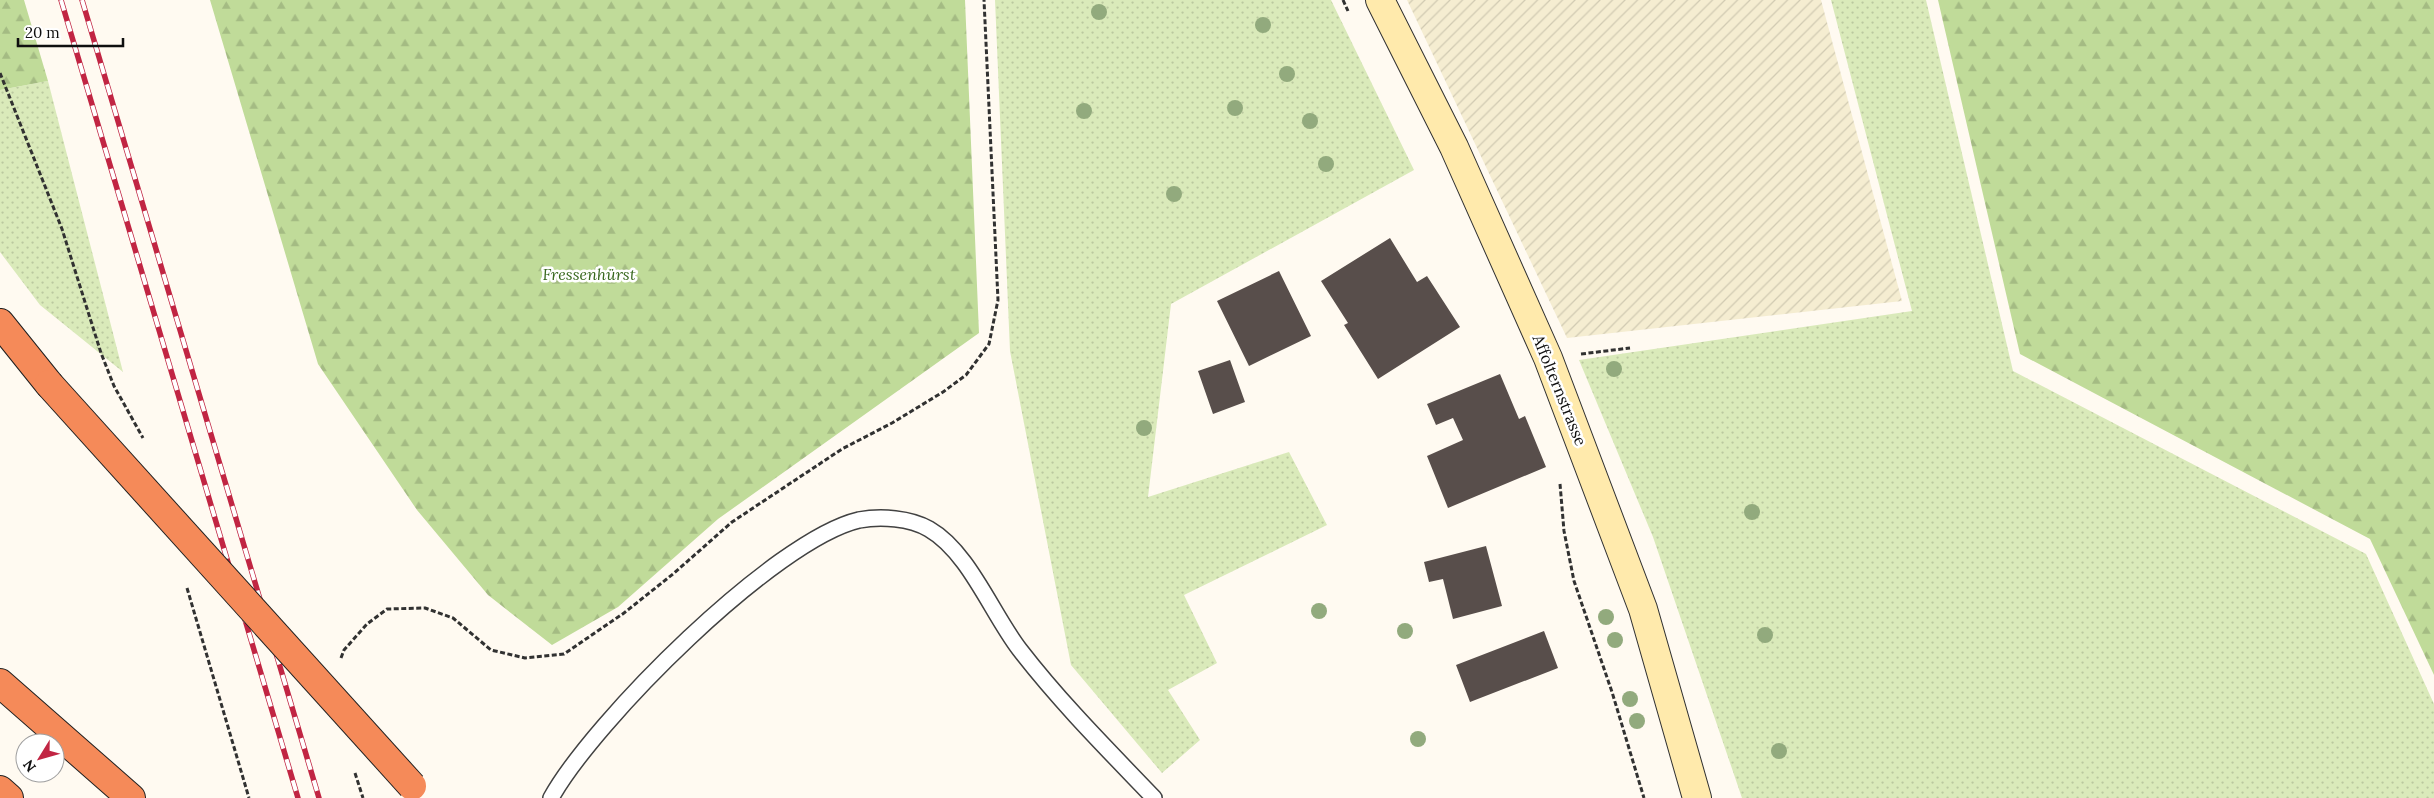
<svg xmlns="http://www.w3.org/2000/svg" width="2434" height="798" viewBox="0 0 2434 798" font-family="Lora,serif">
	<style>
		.farmland { fill: url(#farmland-furrows) }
		.grass { fill: url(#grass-dots) }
		.forest { fill: url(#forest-firs) }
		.building { fill: #584e4b }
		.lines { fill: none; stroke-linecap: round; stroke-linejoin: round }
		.lane-casing { stroke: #424242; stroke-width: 18 }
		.secondary-casing { stroke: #313131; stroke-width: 30 }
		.highway-casing { stroke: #202020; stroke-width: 30 }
		.path { stroke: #313131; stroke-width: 3; stroke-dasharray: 5 2.5; stroke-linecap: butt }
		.lane { stroke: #fff; stroke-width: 15 }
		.secondary { stroke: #ffeaac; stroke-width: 28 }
		.highway { stroke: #f58a59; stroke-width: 28 }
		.rail-casing { stroke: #c12543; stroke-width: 5.5 }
		.rail { stroke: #fff; stroke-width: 4; stroke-dasharray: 11; stroke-linecap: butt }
		.highway-bridge-casing { stroke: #202020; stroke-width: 30; stroke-linecap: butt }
		.highway-bridge { stroke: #f58a59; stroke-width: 28 }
		.tree { fill: #92aa7d }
		.labels { text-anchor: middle; stroke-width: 5; stroke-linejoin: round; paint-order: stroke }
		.park-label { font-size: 16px; font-style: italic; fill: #38681e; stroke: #fff }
		.street-label { font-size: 16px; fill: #0f0f0f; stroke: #fff }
	</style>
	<defs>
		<pattern id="farmland-furrows" width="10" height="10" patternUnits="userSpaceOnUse" patternTransform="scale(1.25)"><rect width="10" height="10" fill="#f5edd1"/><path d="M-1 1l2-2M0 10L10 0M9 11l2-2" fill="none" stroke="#d1cab2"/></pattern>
		<pattern id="grass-dots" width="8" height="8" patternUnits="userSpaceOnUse" patternTransform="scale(1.25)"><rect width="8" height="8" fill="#daeaba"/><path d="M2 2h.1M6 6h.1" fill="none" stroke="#bac89f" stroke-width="1.8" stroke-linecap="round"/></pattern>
		<pattern id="forest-firs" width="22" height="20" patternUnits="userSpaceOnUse" patternTransform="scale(1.25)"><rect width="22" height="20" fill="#c0db99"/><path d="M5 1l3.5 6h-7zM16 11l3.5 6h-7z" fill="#a4bb83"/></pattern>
	</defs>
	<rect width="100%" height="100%" fill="#fffaf1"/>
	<path class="farmland" d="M 1407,0 L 1821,0 L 1902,301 L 1567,338 Z"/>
	<path class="grass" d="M 995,0 L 1331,0 L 1414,170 L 1171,304 L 1148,497 L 1289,452 L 1327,525 L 1184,595 L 1217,663 L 1168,690 L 1200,740 L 1162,773 L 1071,665 L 1010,351 Z
		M 1831,0 L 1926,0 L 2013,371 L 2366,554 L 2434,704 L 2434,798 L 1742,798 L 1653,537 L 1579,360 L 1912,311 Z
		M 48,81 L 123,372 L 40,305 L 0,252 L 0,90 Z"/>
	<path class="forest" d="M 0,0 L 24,0 L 48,81 L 0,90 Z
		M 210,0 L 965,0 L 979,333 L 718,519 L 618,607 L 552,645 L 488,595 L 417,510 L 318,364 Z
		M 1938,0 L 2434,0 L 2434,675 L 2370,539 L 2020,354 Z"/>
	<path class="building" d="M 1390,238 L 1417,282 L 1427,276 L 1460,327 L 1378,379 L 1344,325 L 1348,323 L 1321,281 Z
		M 1279,271 L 1311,336 L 1249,366 L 1217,301 Z
		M 1230,360 L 1245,402 L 1213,414 L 1198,371 Z
		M 1500,374 L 1519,419 L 1525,416 L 1546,467 L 1448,508 L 1427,456 L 1463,440 L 1453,418 L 1436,425 L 1427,404 Z
		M 1486,546 L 1502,606 L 1453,619 L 1443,579 L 1429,582 L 1424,562 Z
		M 1544,631 L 1558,668 L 1470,702 L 1456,665 Z"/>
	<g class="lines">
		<defs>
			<path id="lane" d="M 551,798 C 593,722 774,540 859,520 C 881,516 910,518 929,529 C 969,552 992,614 1020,650 C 1061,703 1108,750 1154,798"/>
			<path id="secondary" d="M 1380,0 L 1454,147 L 1548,358 L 1643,609 L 1697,798"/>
			<path id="highway" d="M 0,323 L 49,384
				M 0,683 L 131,798
				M 0,790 L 9,798"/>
		</defs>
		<use href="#lane" class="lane-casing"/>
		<use href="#secondary" class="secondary-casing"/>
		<use href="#highway" class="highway-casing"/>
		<path class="path" d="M 1343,0 L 1348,11
			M 0,73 L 62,229 L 101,353 L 114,386 L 143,438
			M 1581,354 L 1630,348
			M 1560,484 L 1564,531 L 1574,581 L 1612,692 L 1644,798
			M 187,588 L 249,798
			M 341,658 L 344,650 L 367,624 L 387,609 L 425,608 L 453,618 L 491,650 L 525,658 L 564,654 L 624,613 L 673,574 L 732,522 L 842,449 L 892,423 L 943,392 L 966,375 L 989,344 L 998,300 L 984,0
			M 355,773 L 363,798"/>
		<use href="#lane" class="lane"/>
		<use href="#secondary" class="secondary"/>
		<use href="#highway" class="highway"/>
		<defs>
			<path id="rail" d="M 61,0 L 298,798
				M 82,0 L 319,798"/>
		</defs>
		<use href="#rail" class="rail-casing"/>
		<use href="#rail" class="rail"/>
		<defs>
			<path id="highway-bridge" d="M 49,384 L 412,786"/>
		</defs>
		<use href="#highway-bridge" class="highway-bridge-casing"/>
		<use href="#highway-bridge" class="highway-bridge"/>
	</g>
	<g class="tree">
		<circle cx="1099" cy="12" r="8"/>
		<circle cx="1263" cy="25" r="8"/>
		<circle cx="1287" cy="74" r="8"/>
		<circle cx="1235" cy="108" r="8"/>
		<circle cx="1084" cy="111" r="8"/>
		<circle cx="1310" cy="121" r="8"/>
		<circle cx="1326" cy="164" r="8"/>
		<circle cx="1174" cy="194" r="8"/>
		<circle cx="1614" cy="369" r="8"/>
		<circle cx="1144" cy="428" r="8"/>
		<circle cx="1752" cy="512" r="8"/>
		<circle cx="1319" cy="611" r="8"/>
		<circle cx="1606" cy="617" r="8"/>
		<circle cx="1405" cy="631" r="8"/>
		<circle cx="1765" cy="635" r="8"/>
		<circle cx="1615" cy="640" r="8"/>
		<circle cx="1630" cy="699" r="8"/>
		<circle cx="1637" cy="721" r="8"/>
		<circle cx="1418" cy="739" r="8"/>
		<circle cx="1779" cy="751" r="8"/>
	</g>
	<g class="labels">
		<g class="park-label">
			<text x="589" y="280">Fressenhürst</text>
		</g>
		<g class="street-label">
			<text transform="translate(1560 390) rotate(68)" y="6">Affolternstrasse</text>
		</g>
	</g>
	<g transform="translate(40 758) rotate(233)"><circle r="24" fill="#ffffff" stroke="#9f9f9f"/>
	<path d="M0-4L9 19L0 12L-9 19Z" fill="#c12543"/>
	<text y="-8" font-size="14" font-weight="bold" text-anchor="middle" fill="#0f0f0f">N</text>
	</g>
	<path d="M18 38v8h105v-8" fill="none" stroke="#0f0f0f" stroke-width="2.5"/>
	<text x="25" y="38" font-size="15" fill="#0f0f0f" stroke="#ffffff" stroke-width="4" paint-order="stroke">20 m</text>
</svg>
